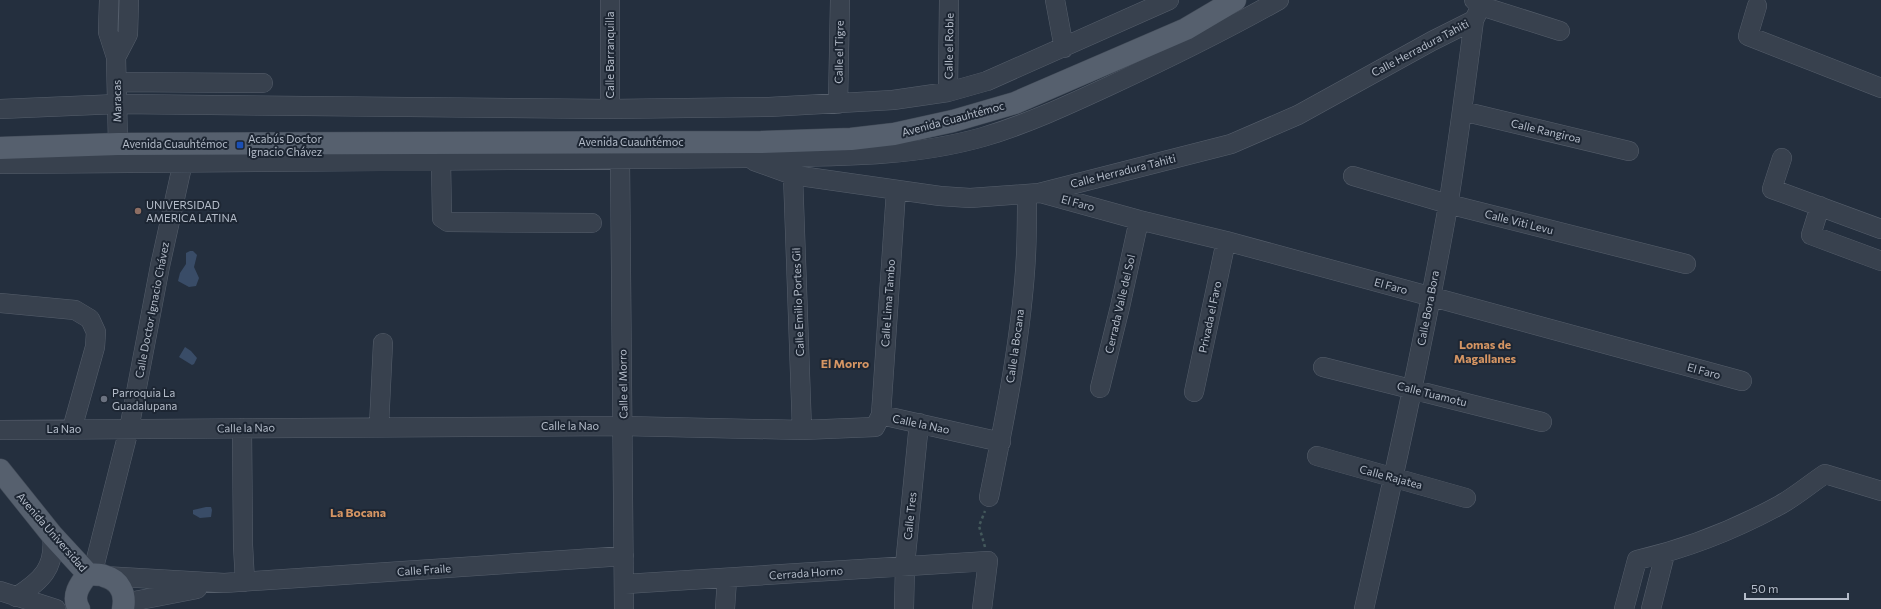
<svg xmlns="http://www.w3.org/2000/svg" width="1881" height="609" viewBox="0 0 1881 609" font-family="Commissioner,sans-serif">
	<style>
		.water { fill: #394c67 }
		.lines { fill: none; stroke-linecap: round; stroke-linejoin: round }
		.minor-casing { stroke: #565f6c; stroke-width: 20 }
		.major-casing { stroke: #414a57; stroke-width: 23 }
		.path { stroke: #44595c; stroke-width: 2.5; stroke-dasharray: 3 3; stroke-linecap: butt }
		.minor { stroke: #38414e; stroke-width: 19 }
		.major { stroke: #56606e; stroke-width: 22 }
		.transit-dot { fill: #1a4fb4; stroke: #1d2633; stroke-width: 1.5 }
		.education-dot { fill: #8d6e63; stroke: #1d2633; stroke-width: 1.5 }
		.worship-dot { fill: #6b7280; stroke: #1d2633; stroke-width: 1.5 }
		.labels { text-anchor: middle; stroke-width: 4; stroke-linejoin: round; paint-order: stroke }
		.street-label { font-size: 11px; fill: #b4bcc9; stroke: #1d2633 }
		.poi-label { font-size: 11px; fill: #b4bcc9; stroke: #1d2633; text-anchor: start }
		.neighbourhood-label { font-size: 12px; font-weight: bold; fill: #d59563; stroke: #1d2633 }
	</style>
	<rect width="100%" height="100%" fill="#242f3e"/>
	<path class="water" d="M 190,251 L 193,251 L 197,255 L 194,267 L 199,278 L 196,286 L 189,287 L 178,281 L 180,273 L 186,264 L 186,253 Z
		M 185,347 L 191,351 L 197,358 L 194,364 L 192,365 L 179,357 Z
		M 206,507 L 211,507 L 212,510 L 211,517 L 200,518 L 193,514 L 193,510 Z"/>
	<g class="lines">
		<defs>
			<path id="minor" d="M 109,0 L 108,32 L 116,57 L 118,144
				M 610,0 L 610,109
				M 1055,0 L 1064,48
				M 1474,0 L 1481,6 L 1560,31
				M 1757,6 L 1748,36 L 1881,88
				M 116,57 L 128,34 L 129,0
				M 117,82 L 263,83
				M 948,92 L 949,0
				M 838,104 L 840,0
				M 0,109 L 118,104 L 610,109 L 769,107 L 893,100 L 948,92 L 987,81 L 1169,0
				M 1462,111 L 1629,151
				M 1782,158 L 1772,189 L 1881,229
				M 620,159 L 624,609
				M 441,161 L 442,218 L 448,222 L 592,223
				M 754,161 L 793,175 L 940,196 L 970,198 L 1039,193 L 1231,144 L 1298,115 L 1432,41 L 1474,20
				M 0,164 L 745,158 C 824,156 906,159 983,137 C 1027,124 1068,105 1109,86 C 1167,59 1224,31 1279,0
				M 793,175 L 802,430
				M 1353,176 L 1448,204 L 1686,264
				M 1041,193 L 1139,220 L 1226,241 L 1742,381
				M 1820,206 L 1811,235 L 1881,261
				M 0,303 L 75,310 L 90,319 L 96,332 L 95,347 L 72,429
				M 1323,367 L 1542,422
				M 1100,388 L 1120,307 L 1139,220
				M 1194,392 L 1226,241
				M 881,415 L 1001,442
				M 379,426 L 383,343
				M 242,428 L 243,545 L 245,582
				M 0,430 L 623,426 L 802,430 L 875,427 L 881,415 L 896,191
				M 1317,456 L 1466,498
				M 989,497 C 1005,418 1022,335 1026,255 C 1027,235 1027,214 1027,194
				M 92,575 L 129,429 L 160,266 L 183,162
				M 104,576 L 224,583 L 624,556
				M 625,584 L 988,561 L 982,609
				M 0,591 L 56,609
				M 16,597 C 41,581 56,568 52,535
				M 124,603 L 197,589
				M 725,609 L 727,579
				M 904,609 L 905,565 L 919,423
				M 1364,609 C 1394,475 1424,341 1448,206 C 1458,144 1466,82 1474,20 L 1484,0
				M 1624,609 L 1637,560 C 1685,549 1736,529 1780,505 C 1796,496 1810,484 1825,474 L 1881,491
				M 1651,609 L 1665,554"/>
			<path id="major" d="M 0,148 L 118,144 L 761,142 L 851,139 L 894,134 L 953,121 L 1015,103 L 1186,29 L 1235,0
				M 0,470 L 52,535 L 88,574 C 93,575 100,574 104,576 C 120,580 126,594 123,609
				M 79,609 C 71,596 80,584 88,574"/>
		</defs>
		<use href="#minor" class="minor-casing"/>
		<use href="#major" class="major-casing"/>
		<path class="path" d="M 985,547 L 979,526 L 985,511"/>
		<use href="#minor" class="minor"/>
		<use href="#major" class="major"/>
	</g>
	<rect class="transit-dot" x="236" y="141" width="8" height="8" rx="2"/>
	<circle class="education-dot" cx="138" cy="211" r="4"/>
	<circle class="worship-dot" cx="104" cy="399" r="4"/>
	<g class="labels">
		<g class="street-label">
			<text transform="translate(949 46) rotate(-89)" y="4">Calle el Roble</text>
			<text transform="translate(1420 48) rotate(-28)" y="4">Calle Herradura Tahiti</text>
			<text transform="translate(839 52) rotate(-89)" y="4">Calle el Tigre</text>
			<text transform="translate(610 55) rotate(-90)" y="4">Calle Barranquilla</text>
			<text transform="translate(117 101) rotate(-91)" y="4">Maracas</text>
			<text transform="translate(953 119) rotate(-15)" y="4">Avenida Cuauhtémoc</text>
			<text transform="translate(1546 131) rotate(13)" y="4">Calle Rangiroa</text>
			<text x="631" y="146">Avenida Cuauhtémoc</text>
			<text x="175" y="148">Avenida Cuauhtémoc</text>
			<text transform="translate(1123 171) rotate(-14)" y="4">Calle Herradura Tahiti</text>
			<text transform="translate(1078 203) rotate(15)" y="4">El Faro</text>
			<text transform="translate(1519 222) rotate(14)" y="4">Calle Viti Levu</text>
			<text transform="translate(1391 286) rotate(15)" y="4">El Faro</text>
			<text transform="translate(798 302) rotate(-92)" y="4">Calle Emilio Portes Gil</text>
			<text transform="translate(888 303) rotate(-86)" y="4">Calle Lima Tambo</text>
			<text transform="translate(1120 304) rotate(-77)" y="4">Cerrada Valle del Sol</text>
			<text transform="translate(1428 308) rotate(-79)" y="4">Calle Bora Bora</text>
			<text transform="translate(152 310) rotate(-79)" y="4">Calle Doctor Ignacio Chávez</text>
			<text transform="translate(1210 317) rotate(-78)" y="4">Privada el Faro</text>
			<text transform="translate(1015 346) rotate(-82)" y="4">Calle la Bocana</text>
			<text transform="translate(1704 371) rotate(15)" y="4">El Faro</text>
			<text transform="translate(623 384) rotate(-91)" y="4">Calle el Morro</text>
			<text transform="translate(1432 394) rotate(14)" y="4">Calle Tuamotu</text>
			<text transform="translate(921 424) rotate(12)" y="4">Calle la Nao</text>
			<text x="570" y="430">Calle la Nao</text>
			<text transform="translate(246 428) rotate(-1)" y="4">Calle la Nao</text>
			<text x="64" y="433">La Nao</text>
			<text transform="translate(1391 477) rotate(15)" y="4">Calle Rajatea</text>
			<text transform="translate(910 516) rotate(-84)" y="4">Calle Tres</text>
			<text transform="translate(52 532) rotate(49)" y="4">Avenida Universidad</text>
			<text transform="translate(424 570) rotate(-4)" y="4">Calle Fraile</text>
			<text transform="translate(806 573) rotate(-4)" y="4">Cerrada Horno</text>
		</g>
		<g class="poi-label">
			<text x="248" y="143">Acabús Doctor<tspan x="248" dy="13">Ignacio Chávez</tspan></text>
			<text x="146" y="209">UNIVERSIDAD<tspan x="146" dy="13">AMERICA LATINA</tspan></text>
			<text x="112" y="397">Parroquia La<tspan x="112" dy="13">Guadalupana</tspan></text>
		</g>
		<g class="neighbourhood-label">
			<text x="1485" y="349">Lomas de<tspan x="1485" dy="14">Magallanes</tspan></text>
			<text x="845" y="368">El Morro</text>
			<text x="358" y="517">La Bocana</text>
		</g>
	</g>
	<path d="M1745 593v6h103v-6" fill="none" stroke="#b4bcc9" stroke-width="2"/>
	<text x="1751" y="593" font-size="12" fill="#b4bcc9" stroke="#1d2633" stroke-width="3" paint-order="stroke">50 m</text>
</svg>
